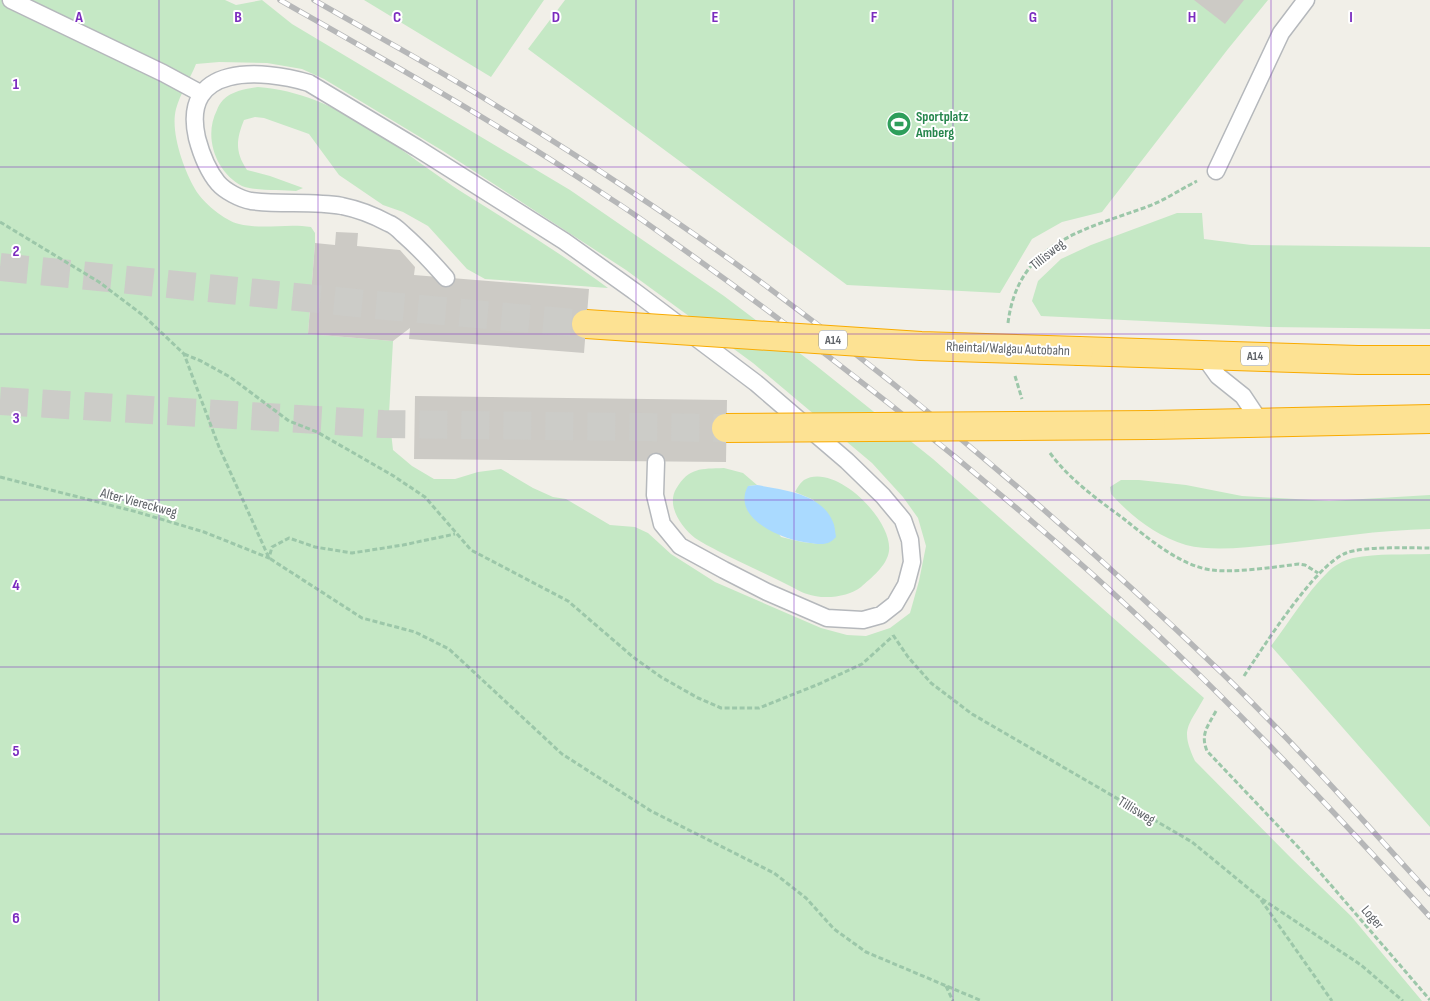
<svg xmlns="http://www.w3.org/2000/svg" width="1430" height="1001" viewBox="0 0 1430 1001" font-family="'Sofia Sans Condensed',sans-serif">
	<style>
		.green { fill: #c5e8c5; fill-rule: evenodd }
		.water { fill: #aadaff }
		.building { fill: #cccac5 }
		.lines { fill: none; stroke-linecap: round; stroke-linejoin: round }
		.highway-tunnel { stroke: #ccccc8; stroke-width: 28; stroke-dasharray: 28 14; stroke-linecap: butt }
		.lane-casing { stroke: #b5b8bc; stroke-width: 19 }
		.highway-casing { stroke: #f9ab00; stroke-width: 30 }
		.path { stroke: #9cc7a9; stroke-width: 3; stroke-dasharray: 5 2.5; stroke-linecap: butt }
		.lane { stroke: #fff; stroke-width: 16 }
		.highway { stroke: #fde293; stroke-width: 28 }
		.rail-casing { stroke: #b6b7b8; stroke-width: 5.5 }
		.rail { stroke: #fff; stroke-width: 4; stroke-dasharray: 11; stroke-linecap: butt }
		.highway-bridge-casing { stroke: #f9ab00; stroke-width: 30; stroke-linecap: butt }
		.highway-bridge { stroke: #fde293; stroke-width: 28 }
		.grid { fill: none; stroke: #7b2cbf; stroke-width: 1; stroke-opacity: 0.55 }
		.labels { text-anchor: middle; stroke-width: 4; stroke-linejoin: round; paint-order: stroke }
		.shield { fill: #fff; stroke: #8f9295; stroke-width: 1 }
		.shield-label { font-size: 12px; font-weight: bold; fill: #5f6368 }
		.leisure-label { font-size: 14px; font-weight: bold; fill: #27864d; stroke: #fff; text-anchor: start }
		.street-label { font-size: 14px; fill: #5f6368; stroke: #fff }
		.grid-label { font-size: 16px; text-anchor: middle; font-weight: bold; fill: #7b2cbf; stroke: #fff; stroke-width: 4; stroke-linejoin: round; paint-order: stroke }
	</style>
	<rect width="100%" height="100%" fill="#f1efe8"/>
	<path class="green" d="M 0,0 L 225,0 L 236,5 L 262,0 L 292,24 L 570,190 L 724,296 L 814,364 L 933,459 L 1204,698 C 1188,727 1180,729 1195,761 L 1292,859 L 1351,916 L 1422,1001 L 0,1001 ZM 219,62 L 267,63 L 302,69 L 324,79 L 443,151 L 626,270 L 753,363 L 872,463 L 903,497 L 918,518 L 926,546 L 919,581 L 910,613 L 890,628 L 866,636 L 847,635 L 821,628 L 715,582 L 671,554 L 648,533 L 635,527 L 610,525 L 566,499 L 553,497 L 533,488 L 501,469 L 478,472 L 455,479 L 434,479 L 412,466 L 393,450 L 389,414 L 393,341 L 308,334 L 315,243 L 315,233 L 311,227 C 287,223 263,230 239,224 C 225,221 202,202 195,189 C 184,170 170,132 176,109 C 180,94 190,79 196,64 Z
		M 364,0 L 544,0 L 491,77 Z
		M 565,0 L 1268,0 L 1228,49 L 1102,212 L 1062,222 L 1032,239 L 1000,293 L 847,285 L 528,49 Z
		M 258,87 C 339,93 400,152 465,194 C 513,224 562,254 608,288 L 485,279 L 467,269 L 428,226 L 403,212 L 383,205 L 339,175 L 309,134 L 264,118 L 255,117 L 244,120 C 236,140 235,152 247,170 L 270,176 L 303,188 L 296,191 C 283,190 253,191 242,186 C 216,172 203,137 217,110 C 218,107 220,103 223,100 C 232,91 246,89 258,87 Z
		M 1177,213 L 1202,213 L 1204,239 L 1251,245 L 1430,247 L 1430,329 L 1269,327 L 1041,316 L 1032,301 L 1038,281 L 1061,259 L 1091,245 Z
		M 724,468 L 743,473 L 757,485 L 748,486 L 781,537 L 802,542 L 820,544 L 814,500 L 795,492 C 797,488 801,482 804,480 C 835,462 893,520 889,551 C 887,566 871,578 861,587 C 849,597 823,600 807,594 C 803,593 798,590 794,588 C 769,575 743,564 718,551 C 711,547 702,543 695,538 C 682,528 666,506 676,489 C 689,467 701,469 724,468 Z
		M 1121,480 L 1139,480 L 1186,485 L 1242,496 L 1329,501 L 1430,495 L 1430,529 C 1379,530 1329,538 1278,544 C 1250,547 1214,552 1186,545 C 1156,536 1132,517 1111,494 L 1110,487 Z
		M 1430,554 L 1430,827 L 1271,646 C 1288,624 1307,592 1327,573 C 1333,566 1344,560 1353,558 C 1378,553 1405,555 1430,554 Z"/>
	<path class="water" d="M 757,485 C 784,490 821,493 833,522 C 835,526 835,532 836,537 C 834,539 832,541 830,542 C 825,545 816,544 810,543 C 785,541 730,519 748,486 Z"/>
	<path class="building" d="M 1194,0 L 1244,0 L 1225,24 Z
		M 336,232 L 358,233 L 357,246 L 400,250 L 415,267 L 414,275 L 589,289 L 584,353 L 409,339 L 410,328 L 393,341 L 308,334 L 315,243 L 335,245 Z
		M 415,396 L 727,400 L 726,462 L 414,459 Z"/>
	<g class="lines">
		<path class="highway-tunnel" d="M 0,267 L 376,305 L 586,324
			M 0,401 L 383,424 L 726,428"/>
		<defs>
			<path id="lane" d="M 11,0 L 163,73 L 202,94
				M 1216,171 L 1281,33 L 1306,0
				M 446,278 C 432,262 419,248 403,234 C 399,230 394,225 388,223 C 375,216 357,209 342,206 C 312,201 281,205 251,201 C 240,199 225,191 218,183 C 208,171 201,153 197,138 C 180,63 262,69 309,83 L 417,148 L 564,241 L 634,291 L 756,383 L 847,461 L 883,496 L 903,520 L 910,540 L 912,562 L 906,585 L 895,604 L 881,615 L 863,620 L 827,618 L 767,592 L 724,570 L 680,546 L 662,524 L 655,495 L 656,462
				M 1203,355 L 1218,376 L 1243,396 L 1261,423"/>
			<path id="highway" d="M 1079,351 L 1358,360 L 1430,360
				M 1151,425 L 1430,419"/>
		</defs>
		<use href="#lane" class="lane-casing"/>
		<use href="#highway" class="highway-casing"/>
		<path class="path" d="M 0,222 L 99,282 L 144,316 L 184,354 L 219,447 L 269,558 L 362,618 L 415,632 L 449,649 L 562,754 L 651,811 L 774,873 L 806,898 L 834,929 L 866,952 L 982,1001
			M 1008,323 C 1018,242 1084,230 1149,206 C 1165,200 1181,189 1197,181
			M 184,354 L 201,361 L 230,377 L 289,421 L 317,432 L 392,475 L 425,497 L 471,550 L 568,601 L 633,657 L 661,677 L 698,698 L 721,708 L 759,708 L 819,684 L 862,664 L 893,636
			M 1015,376 L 1022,399
			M 1050,453 C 1070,480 1097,499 1124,519 C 1148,538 1180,566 1212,570 C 1235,573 1275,567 1299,564 L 1305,565 L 1318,573
			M 0,477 L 137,512 L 204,532 L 269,558 L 272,547 L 289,538 L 315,547 L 352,553 L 403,545 L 455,534
			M 893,635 L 908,657 L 931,683 L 972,714 L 1192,842 L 1259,897 L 1361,965 L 1403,1001
			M 1244,676 C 1264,646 1315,565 1346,553 C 1364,546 1409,548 1430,548
			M 1216,711 C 1208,726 1200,734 1207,751 L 1299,848 L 1430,1000
			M 1261,900 L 1332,1001
			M 946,986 L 953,1001"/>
		<use href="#lane" class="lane"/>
		<use href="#highway" class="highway"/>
		<defs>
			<path id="rail" d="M 280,0 C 392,64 504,127 611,199 C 638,216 664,236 690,254 C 830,354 963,459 1091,573 C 1211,681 1322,798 1430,917
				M 314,0 C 375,35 436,68 495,105 C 583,159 671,216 754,277 C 919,398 1074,531 1222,673 C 1294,743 1362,819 1430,894"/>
		</defs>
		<use href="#rail" class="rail-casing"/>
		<use href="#rail" class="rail"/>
		<defs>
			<path id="highway-bridge" d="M 586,324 L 921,346 L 1079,351
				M 726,428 L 1151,425"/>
		</defs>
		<use href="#highway-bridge" class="highway-bridge-casing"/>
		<use href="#highway-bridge" class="highway-bridge"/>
	</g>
	<path class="grid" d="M 159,0 L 159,1001M 318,0 L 318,1001M 477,0 L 477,1001M 636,0 L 636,1001M 794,0 L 794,1001M 953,0 L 953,1001M 1112,0 L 1112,1001M 1271,0 L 1271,1001M 0,167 L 1430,167M 0,334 L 1430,334M 0,500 L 1430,500M 0,667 L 1430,667M 0,834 L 1430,834"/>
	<defs>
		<symbol id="stadium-disc" viewBox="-11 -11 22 22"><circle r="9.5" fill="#2e9e5b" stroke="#fff"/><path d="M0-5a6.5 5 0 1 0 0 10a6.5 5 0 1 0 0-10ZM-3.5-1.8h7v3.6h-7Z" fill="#fff"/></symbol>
	</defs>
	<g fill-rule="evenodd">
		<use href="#stadium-disc" x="885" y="110" width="28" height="28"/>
	</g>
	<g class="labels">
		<g class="shield">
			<rect x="819" y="330.5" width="28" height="19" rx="4"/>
			<rect x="1241" y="346.5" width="28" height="19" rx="4"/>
		</g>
		<g class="shield-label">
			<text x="833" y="344">A14</text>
			<text x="1255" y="360">A14</text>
		</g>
		<g class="leisure-label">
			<text x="916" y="121">Sportplatz<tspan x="916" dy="16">Amberg</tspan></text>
		</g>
		<g class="street-label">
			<text transform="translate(1047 254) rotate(-39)" y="5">Tillisweg</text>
			<text transform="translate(1008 348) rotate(2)" y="5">Rheintal/Walgau Autobahn</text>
			<text transform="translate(139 502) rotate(15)" y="5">Alter Viereckweg</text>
			<text transform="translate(1137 810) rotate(31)" y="5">Tillisweg</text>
			<text transform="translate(1373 917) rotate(49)" y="5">Loger</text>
		</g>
	</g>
	<g class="grid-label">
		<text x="79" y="22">A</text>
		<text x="238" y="22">B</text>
		<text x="397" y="22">C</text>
		<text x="556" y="22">D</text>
		<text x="715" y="22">E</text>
		<text x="874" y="22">F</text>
		<text x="1033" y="22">G</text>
		<text x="1192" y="22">H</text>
		<text x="1351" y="22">I</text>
		<text x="16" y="89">1</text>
		<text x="16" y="256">2</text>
		<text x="16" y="423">3</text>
		<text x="16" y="590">4</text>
		<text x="16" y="756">5</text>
		<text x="16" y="923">6</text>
	</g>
</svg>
